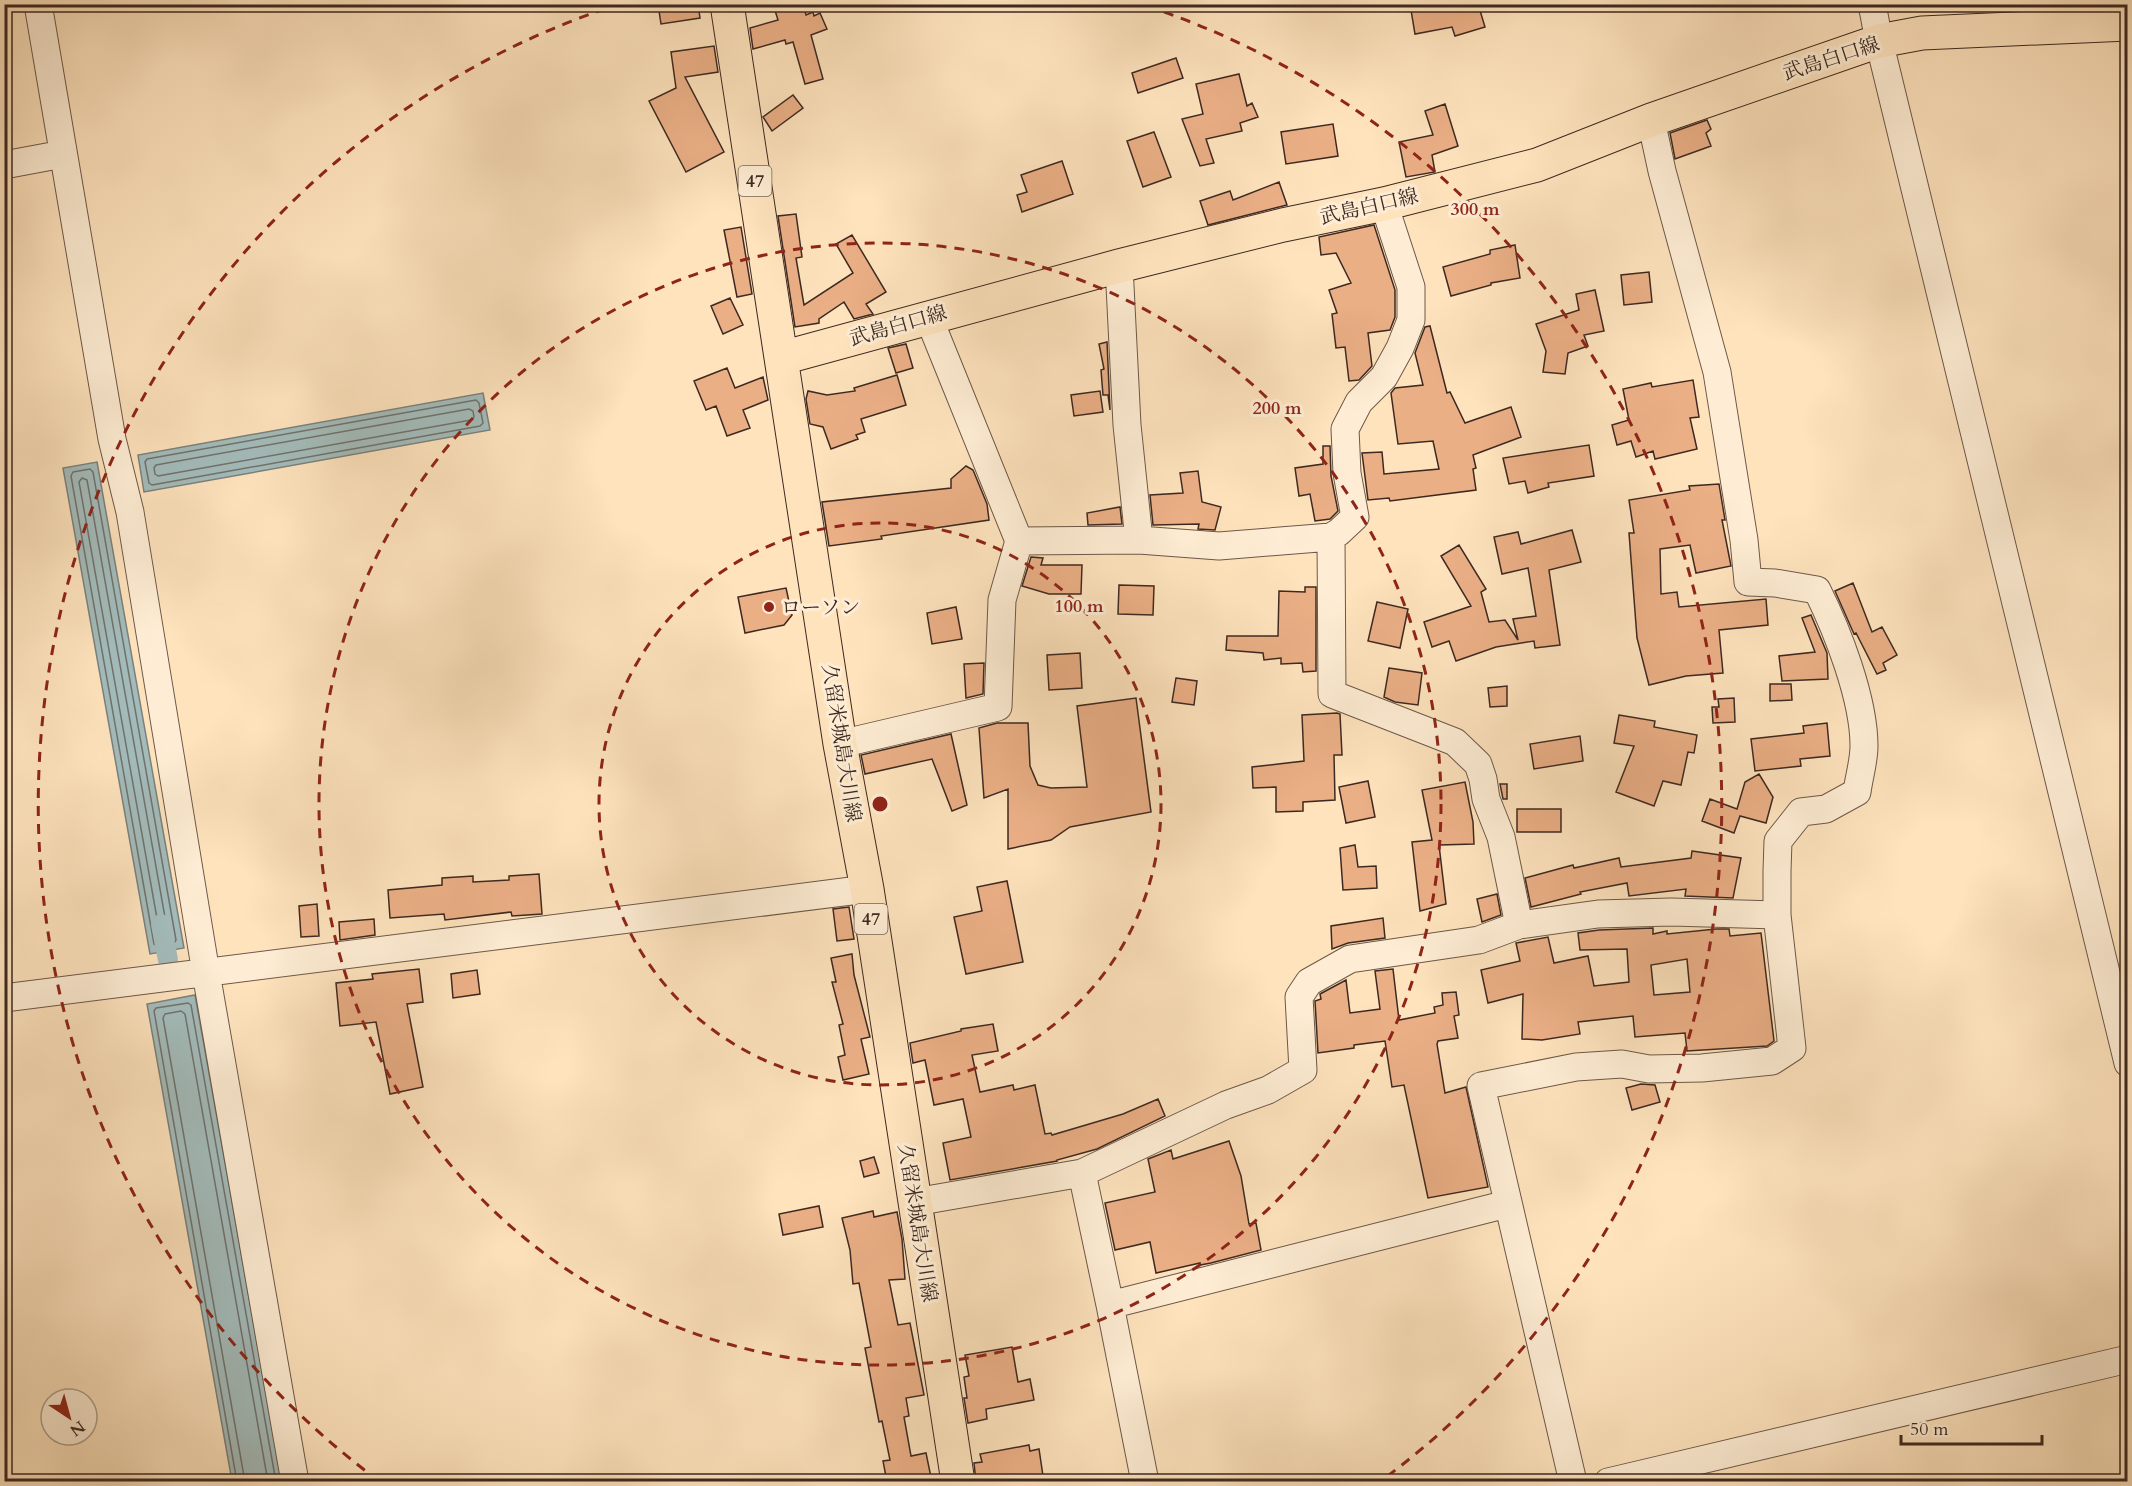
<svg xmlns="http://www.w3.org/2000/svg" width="2132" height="1486" viewBox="0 0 2132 1486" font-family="Cardo,'Noto Serif JP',serif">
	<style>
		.water { fill: #a3bcbb; stroke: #7a817d; stroke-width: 1.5 }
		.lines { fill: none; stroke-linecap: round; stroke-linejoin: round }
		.shore { stroke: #70726e; stroke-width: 1.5 }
		.canal { stroke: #a3bcbb; stroke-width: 20 }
		.building { fill: #ebaf86; stroke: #3d2921; stroke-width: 1.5; fill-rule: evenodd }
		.minor-casing { stroke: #6d5848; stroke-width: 29 }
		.major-casing { stroke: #3d2921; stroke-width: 35 }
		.minor { stroke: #feedd4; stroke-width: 27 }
		.major { stroke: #fee3bd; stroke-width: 33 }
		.ring { fill: none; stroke: #8f2418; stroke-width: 3; stroke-dasharray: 10 8 }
		.poi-dot { fill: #8f2418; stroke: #feedd4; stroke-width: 2 }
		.labels { text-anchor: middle; stroke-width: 6; stroke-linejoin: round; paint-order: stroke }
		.shield { fill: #feedd4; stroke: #776457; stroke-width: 1.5 }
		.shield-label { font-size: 18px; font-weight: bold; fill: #3d2921 }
		.street-label { font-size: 20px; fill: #3d2921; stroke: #feedd4 }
		.poi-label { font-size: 20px; fill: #3d2921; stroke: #feedd4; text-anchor: start }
		.centre { fill: #8f2418; stroke: #feedd4; stroke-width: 3 }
		.ring-label { font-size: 18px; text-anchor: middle; font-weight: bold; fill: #8f2418; stroke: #feedd4; stroke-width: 6; stroke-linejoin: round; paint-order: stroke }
	</style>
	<rect width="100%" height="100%" fill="#fee3bd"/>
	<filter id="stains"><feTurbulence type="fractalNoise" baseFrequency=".00333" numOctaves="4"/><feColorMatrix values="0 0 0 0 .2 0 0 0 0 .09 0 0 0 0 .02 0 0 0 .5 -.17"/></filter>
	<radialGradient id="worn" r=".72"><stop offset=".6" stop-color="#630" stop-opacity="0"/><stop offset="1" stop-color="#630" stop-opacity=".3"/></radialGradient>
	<path class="water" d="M 483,393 L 490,430 L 144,492 L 138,455 Z
		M 97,462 L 184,948 L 150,954 L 63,468 Z
		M 195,995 L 282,1481 L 232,1481 L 147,1004 Z"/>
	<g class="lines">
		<path class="shore" d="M 476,400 L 479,403 L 483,423 L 480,426 L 152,485 L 149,483 L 145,462 L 147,459 Z
			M 469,409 L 473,411 L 474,417 L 471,420 L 158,476 L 155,474 L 154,468 L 156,465 Z
			M 90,469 L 93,472 L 176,940 L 174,943 L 158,946 L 154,944 L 71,476 L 73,472 Z
			M 82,478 L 87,480 L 168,934 L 164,938 L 160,935 L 79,482 Z
			M 237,1482 L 154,1011 L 156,1008 L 188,1003 L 191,1005 L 276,1482
			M 245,1482 L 163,1018 L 165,1014 L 181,1011 L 185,1014 L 268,1482"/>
		<path class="canal" d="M 161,924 L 168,960"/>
	</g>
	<path class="building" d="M 658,4 L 698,4 L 700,18 L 661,24 Z
		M 773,4 L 803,4 L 806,15 L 813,12 L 814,16 L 820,13 L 827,29 L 811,35 L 823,79 L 805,84 L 793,42 L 786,44 L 785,40 L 753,49 L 750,28 L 778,20 Z
		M 1439,4 L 1478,4 L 1485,27 L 1455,36 L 1452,27 L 1415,34 L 1411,10 Z
		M 714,46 L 718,72 L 685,77 L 724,152 L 686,172 L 649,101 L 676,88 L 671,52 Z
		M 1176,58 L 1183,78 L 1138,93 L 1132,73 Z
		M 1239,74 L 1247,106 L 1252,103 L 1258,117 L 1240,123 L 1242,131 L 1206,139 L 1214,163 L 1200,166 L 1182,119 L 1203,114 L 1196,84 Z
		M 793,95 L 803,108 L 772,131 L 763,117 Z
		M 1445,104 L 1458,146 L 1432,155 L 1435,172 L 1406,177 L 1399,142 L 1433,135 L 1425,111 Z
		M 1707,120 L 1711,129 L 1706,133 L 1711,146 L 1675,159 L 1670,133 Z
		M 1333,124 L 1338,156 L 1286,164 L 1281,132 Z
		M 1154,132 L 1171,177 L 1143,187 L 1127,141 Z
		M 1062,161 L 1073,194 L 1022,212 L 1017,195 L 1027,192 L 1021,175 Z
		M 1279,182 L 1287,205 L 1208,225 L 1200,201 L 1230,191 L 1233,200 Z
		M 796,214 L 802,257 L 796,258 L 804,305 L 853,273 L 836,244 L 852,235 L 886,292 L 866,304 L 873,314 L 854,319 L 844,302 L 819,319 L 819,323 L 795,327 L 778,216 Z
		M 1374,225 L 1395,290 L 1395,317 L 1390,330 L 1368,333 L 1372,366 L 1359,380 L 1349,381 L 1345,347 L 1336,348 L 1332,314 L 1337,313 L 1329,290 L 1351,283 L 1336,253 L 1321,255 L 1319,237 Z
		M 741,227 L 752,294 L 737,297 L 724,230 Z
		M 1515,245 L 1520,278 L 1491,283 L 1491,285 L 1451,296 L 1443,267 L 1490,254 L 1490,250 Z
		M 1649,272 L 1652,302 L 1624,305 L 1621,275 Z
		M 1595,290 L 1604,331 L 1584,335 L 1588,346 L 1568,353 L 1565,374 L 1543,372 L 1546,351 L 1536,324 L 1579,310 L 1576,294 Z
		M 730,298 L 743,325 L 723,334 L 711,306 Z
		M 1430,326 L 1447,393 L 1450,392 L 1465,423 L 1511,407 L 1521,437 L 1473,455 L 1476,468 L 1473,469 L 1476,490 L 1390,501 L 1389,498 L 1368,500 L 1362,453 L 1382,452 L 1384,474 L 1439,469 L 1433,441 L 1398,444 L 1391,393 L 1395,388 L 1423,385 L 1415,353 L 1425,327 Z
		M 1107,342 L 1110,410 L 1108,395 L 1103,395 L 1101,370 L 1104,369 L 1099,344 Z
		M 906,344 L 913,368 L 896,373 L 888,348 Z
		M 727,368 L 735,388 L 763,377 L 768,400 L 743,410 L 750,428 L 727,436 L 716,406 L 706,410 L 694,381 Z
		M 897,375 L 906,405 L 861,419 L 865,432 L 856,435 L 858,439 L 831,449 L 823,427 L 810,424 L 806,399 L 808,391 L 827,395 L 855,391 L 854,388 Z
		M 1693,380 L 1699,417 L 1690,418 L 1697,449 L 1655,459 L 1653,451 L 1636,457 L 1631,441 L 1617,445 L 1612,425 L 1629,420 L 1623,389 L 1651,383 L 1652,387 Z
		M 1100,391 L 1103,412 L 1074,416 L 1071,395 Z
		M 1589,445 L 1594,476 L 1548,483 L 1549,487 L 1528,493 L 1525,481 L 1509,484 L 1503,458 Z
		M 1323,446 L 1330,446 L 1331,476 L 1338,511 L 1330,519 L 1315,521 L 1310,494 L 1299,496 L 1295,468 L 1323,464 Z
		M 966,466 L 973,470 L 987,504 L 989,520 L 881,536 L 882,539 L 829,546 L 822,502 L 951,488 L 951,479 Z
		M 1198,471 L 1202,502 L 1221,507 L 1215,530 L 1198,529 L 1199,524 L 1153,525 L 1150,495 L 1183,493 L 1180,473 Z
		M 1719,484 L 1725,520 L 1722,520 L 1731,566 L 1696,573 L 1690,545 L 1660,549 L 1661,594 L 1677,592 L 1679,607 L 1766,599 L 1768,625 L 1719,630 L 1723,673 L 1686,676 L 1649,685 L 1637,638 L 1629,533 L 1634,533 L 1629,500 L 1690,490 L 1689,486 Z
		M 1120,507 L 1122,524 L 1088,525 L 1087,513 Z
		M 1572,530 L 1581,562 L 1549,570 L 1560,645 L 1535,648 L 1534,641 L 1496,647 L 1456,661 L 1449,641 L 1432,647 L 1424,622 L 1471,606 L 1441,556 L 1459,545 L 1486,589 L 1481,592 L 1489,622 L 1505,620 L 1518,640 L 1513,619 L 1536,616 L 1528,568 L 1502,574 L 1494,537 L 1518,532 L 1521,544 Z
		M 1031,557 L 1043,558 L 1041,565 L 1082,565 L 1081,594 L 1049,594 L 1022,586 Z
		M 1853,583 L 1872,632 L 1882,627 L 1897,655 L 1883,663 L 1886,670 L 1877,674 L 1856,633 L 1854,634 L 1835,591 Z
		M 1119,585 L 1154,586 L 1153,615 L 1118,614 Z
		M 1305,587 L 1316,587 L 1316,671 L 1303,672 L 1302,663 L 1281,664 L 1281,658 L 1264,660 L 1263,653 L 1226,650 L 1227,636 L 1278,636 L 1279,591 L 1305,592 Z
		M 786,588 L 792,615 L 784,625 L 745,633 L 738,597 Z
		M 1377,602 L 1408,609 L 1400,648 L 1368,641 Z
		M 956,607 L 962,639 L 932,644 L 927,613 Z
		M 1811,615 L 1827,653 L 1828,679 L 1782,681 L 1779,656 L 1815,652 L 1802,618 Z
		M 1080,653 L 1082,688 L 1049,690 L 1047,655 Z
		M 984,663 L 983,694 L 966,698 L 964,664 Z
		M 1389,668 L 1422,673 L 1418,705 L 1395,702 L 1384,697 Z
		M 1176,678 L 1197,681 L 1194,705 L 1172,702 Z
		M 1770,684 L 1791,684 L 1792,700 L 1770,701 Z
		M 1507,686 L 1507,706 L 1490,707 L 1488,688 Z
		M 1136,698 L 1151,812 L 1070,827 L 1051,840 L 1008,849 L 1008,789 L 984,798 L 979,728 L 997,723 L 1028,723 L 1030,766 L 1038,785 L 1051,788 L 1087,787 L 1077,706 Z
		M 1734,698 L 1735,722 L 1713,723 L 1712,707 L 1719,707 L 1718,699 Z
		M 1337,713 L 1340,714 L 1342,755 L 1334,755 L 1335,800 L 1303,802 L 1303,811 L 1276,812 L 1276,787 L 1253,788 L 1252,767 L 1304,761 L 1302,715 Z
		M 1619,715 L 1655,721 L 1654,727 L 1697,735 L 1694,753 L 1688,752 L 1681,785 L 1663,781 L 1654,806 L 1616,792 L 1634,746 L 1614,743 Z
		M 1827,723 L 1830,756 L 1800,759 L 1801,766 L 1755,771 L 1751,739 L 1804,733 L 1803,726 Z
		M 951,734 L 967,805 L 952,811 L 932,759 L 865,774 L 861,755 Z
		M 1580,736 L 1583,761 L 1534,769 L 1530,744 Z
		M 1759,774 L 1773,797 L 1766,823 L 1740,816 L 1734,833 L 1702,821 L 1710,799 L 1737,809 L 1745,782 Z
		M 1368,781 L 1375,817 L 1346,823 L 1339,787 Z
		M 1465,782 L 1473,822 L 1474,844 L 1439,845 L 1446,904 L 1420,911 L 1412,842 L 1432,840 L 1422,790 Z
		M 1500,784 L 1507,784 L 1507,799 L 1503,799 Z
		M 1517,809 L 1561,809 L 1561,832 L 1517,832 Z
		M 1355,845 L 1358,867 L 1376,866 L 1377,888 L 1343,890 L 1340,848 Z
		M 1692,851 L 1741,858 L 1733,898 L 1685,896 L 1686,889 L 1629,896 L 1627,883 L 1580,892 L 1581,894 L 1531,907 L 1525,878 L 1573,865 L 1574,868 L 1619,858 L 1621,867 L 1691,858 Z
		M 539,874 L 542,914 L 512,916 L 511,912 L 445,920 L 444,914 L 390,918 L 388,890 L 442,885 L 442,878 L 473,876 L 473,882 L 509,880 L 509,876 Z
		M 1007,881 L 1023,962 L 966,974 L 954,917 L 982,911 L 977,887 Z
		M 1497,894 L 1501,915 L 1482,922 L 1477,899 Z
		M 317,904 L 319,936 L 301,937 L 299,906 Z
		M 849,907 L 854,939 L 837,941 L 833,909 Z
		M 1383,918 L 1385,938 L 1348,943 L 1332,949 L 1331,926 Z
		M 374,919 L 375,935 L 340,940 L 339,922 Z
		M 1653,928 L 1653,934 L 1667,931 L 1667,934 L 1716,929 L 1729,929 L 1730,936 L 1761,933 L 1774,1041 L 1767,1046 L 1687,1051 L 1685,1033 L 1635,1037 L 1633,1016 L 1578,1022 L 1580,1034 L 1542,1040 L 1522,1039 L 1523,994 L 1488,1003 L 1481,970 L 1520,961 L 1516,943 L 1548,937 L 1554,963 L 1588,956 L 1594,986 L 1629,982 L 1627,949 L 1580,950 L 1578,933 L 1599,930 ZM 1687,959 L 1690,992 L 1654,995 L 1651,965 Z
		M 852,954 L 854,975 L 870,1037 L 861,1039 L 869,1074 L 843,1080 L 838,1057 L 845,1055 L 839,1025 L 843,1024 L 832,982 L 836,982 L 831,958 Z
		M 419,969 L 423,1002 L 407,1004 L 423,1087 L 390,1094 L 376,1022 L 340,1026 L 336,983 L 373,979 L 372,974 Z
		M 1393,969 L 1399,1020 L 1435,1013 L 1434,1007 L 1443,1005 L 1442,993 L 1456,992 L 1459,1015 L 1454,1016 L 1458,1038 L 1438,1041 L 1437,1044 L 1445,1093 L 1466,1087 L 1488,1187 L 1428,1198 L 1404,1085 L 1392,1087 L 1385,1041 L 1354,1045 L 1354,1048 L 1318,1053 L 1315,1001 L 1321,999 L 1320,994 L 1346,980 L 1350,1013 L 1380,1009 L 1375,971 Z
		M 477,970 L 480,994 L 453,998 L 451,974 Z
		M 993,1024 L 998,1051 L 972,1055 L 980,1092 L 1013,1085 L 1014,1090 L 1035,1085 L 1045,1134 L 1051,1133 L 1052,1135 L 1123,1114 L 1158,1099 L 1165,1116 L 1097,1149 L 1057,1160 L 1057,1161 L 950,1180 L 943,1143 L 971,1137 L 963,1099 L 934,1105 L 925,1060 L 913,1063 L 910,1043 L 961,1031 L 961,1029 Z
		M 1641,1084 L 1655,1085 L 1660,1102 L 1632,1110 L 1626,1088 Z
		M 1229,1141 L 1241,1176 L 1249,1224 L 1256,1223 L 1261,1250 L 1211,1263 L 1200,1265 L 1200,1263 L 1156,1273 L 1150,1242 L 1115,1250 L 1105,1203 L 1155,1192 L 1148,1159 L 1171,1150 L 1173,1159 Z
		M 874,1157 L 879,1173 L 864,1177 L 860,1161 Z
		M 819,1206 L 823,1227 L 783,1235 L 779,1214 Z
		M 873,1211 L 874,1217 L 897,1212 L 902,1239 L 905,1279 L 889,1280 L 898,1325 L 910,1323 L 924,1395 L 906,1398 L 909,1416 L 904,1417 L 911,1456 L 926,1453 L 932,1482 L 887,1482 L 883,1461 L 890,1460 L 882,1421 L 879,1422 L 865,1348 L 871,1347 L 859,1283 L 853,1284 L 850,1250 L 842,1218 Z
		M 1012,1347 L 1018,1382 L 1030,1379 L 1034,1400 L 986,1409 L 987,1419 L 968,1423 L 964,1398 L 967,1398 L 964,1377 L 969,1376 L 965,1355 Z
		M 1029,1445 L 1030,1451 L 1039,1449 L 1043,1476 L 1013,1482 L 976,1482 L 974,1463 L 982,1462 L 980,1454 Z"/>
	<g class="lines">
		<defs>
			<path id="minor" d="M 38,4 L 112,439 L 130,512 L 206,973 L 295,1482
				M 1872,4 L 1879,41 L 2128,1063
				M 4,165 L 63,154
				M 1119,266 L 1127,425 L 1139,540
				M 1331,537 L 1332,694 L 1455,742 L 1478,764 L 1483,779 L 1486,799 L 1501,837 L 1519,925
				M 1019,541 L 1139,540 L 1219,546 L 1331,537 L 1339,532 L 1355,517 L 1347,473 L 1345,429 L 1359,402 L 1384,377 L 1400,348 L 1411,320 L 1411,287 L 1384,204
				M 840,744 L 998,707 L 1002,600 L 1019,541 L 928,316
				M 4,998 L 867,889
				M 1082,1173 L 1110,1305 L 1507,1204
				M 915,1202 L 1082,1173 L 1226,1105 L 1268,1090 L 1303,1070 L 1299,997 L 1309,982 L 1350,959 L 1479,940 L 1519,925 L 1598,914 L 1671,912 L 1777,915
				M 1110,1305 L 1145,1482
				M 1573,1482 L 1481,1086 L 1576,1067 L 1622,1064 L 1649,1069 L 1702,1068 L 1772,1061 L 1792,1048 L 1777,915 L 1777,871 L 1778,841 L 1801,812 L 1826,809 L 1857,792 C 1859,777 1864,761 1864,746 C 1864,699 1838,632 1817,590 L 1775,583 L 1748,582 L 1744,540 L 1717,372 L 1662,171 L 1651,120
				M 1608,1482 L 2128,1359"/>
			<path id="major" d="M 727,4 L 840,744 L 867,889 L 958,1482
				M 782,358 L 1119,266 L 1283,225 L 1384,204 L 1537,165 L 1651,120 L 1879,41 L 1922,33 L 2128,24"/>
		</defs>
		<use href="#minor" class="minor-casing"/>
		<use href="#major" class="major-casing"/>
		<use href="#minor" class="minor"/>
		<use href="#major" class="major"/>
	</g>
	<g class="ring">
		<circle cx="880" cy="804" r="281"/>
		<circle cx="880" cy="804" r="561"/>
		<path d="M379 1481A842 842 0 0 1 613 6M1147 6A842 842 0 0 1 1381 1481"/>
	</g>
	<circle class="poi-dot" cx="769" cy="607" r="6"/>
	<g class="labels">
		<g class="shield">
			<rect x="738.5" y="166" width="33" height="30" rx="4.5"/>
			<rect x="854.5" y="904" width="33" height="30" rx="4.5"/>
		</g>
		<g class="shield-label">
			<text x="755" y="187">47</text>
			<text x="871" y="925">47</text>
		</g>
		<g class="street-label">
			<text transform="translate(1831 58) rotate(-18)" y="7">武島白口線</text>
			<text transform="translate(1369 206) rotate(-13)" y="7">武島白口線</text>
			<text transform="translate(898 325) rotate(-16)" y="7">武島白口線</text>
			<text transform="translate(842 743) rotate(81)" y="7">久留米城島大川線</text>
			<text transform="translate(918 1223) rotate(81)" y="7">久留米城島大川線</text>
		</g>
		<g class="poi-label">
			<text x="781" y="614">ローソン</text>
		</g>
	</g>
	<circle cx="880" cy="804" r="9" class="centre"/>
	<g class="ring-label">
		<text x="1475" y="215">300 m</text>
		<text x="1277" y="414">200 m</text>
		<text x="1079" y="612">100 m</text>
	</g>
	<rect width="2132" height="1486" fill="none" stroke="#fee3bd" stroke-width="24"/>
	<rect x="6" y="6" width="2120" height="1474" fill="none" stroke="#3d2921" stroke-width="3"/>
	<rect x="12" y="12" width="2108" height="1462" fill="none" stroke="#3d2921" stroke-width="1.5"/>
	<g transform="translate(69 1417) rotate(144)"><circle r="28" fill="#feedd4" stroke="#b19f8c" stroke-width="1.5"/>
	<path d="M0-4.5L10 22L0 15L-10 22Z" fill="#8f2418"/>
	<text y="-9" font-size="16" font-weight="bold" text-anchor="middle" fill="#3d2921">N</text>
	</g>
	<path d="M1901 1435v9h141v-9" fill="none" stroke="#3d2921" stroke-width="3"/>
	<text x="1910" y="1435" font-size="18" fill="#3d2921" stroke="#feedd4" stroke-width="4.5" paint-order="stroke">50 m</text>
	<rect width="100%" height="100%" filter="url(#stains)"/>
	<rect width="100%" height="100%" fill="url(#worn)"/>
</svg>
